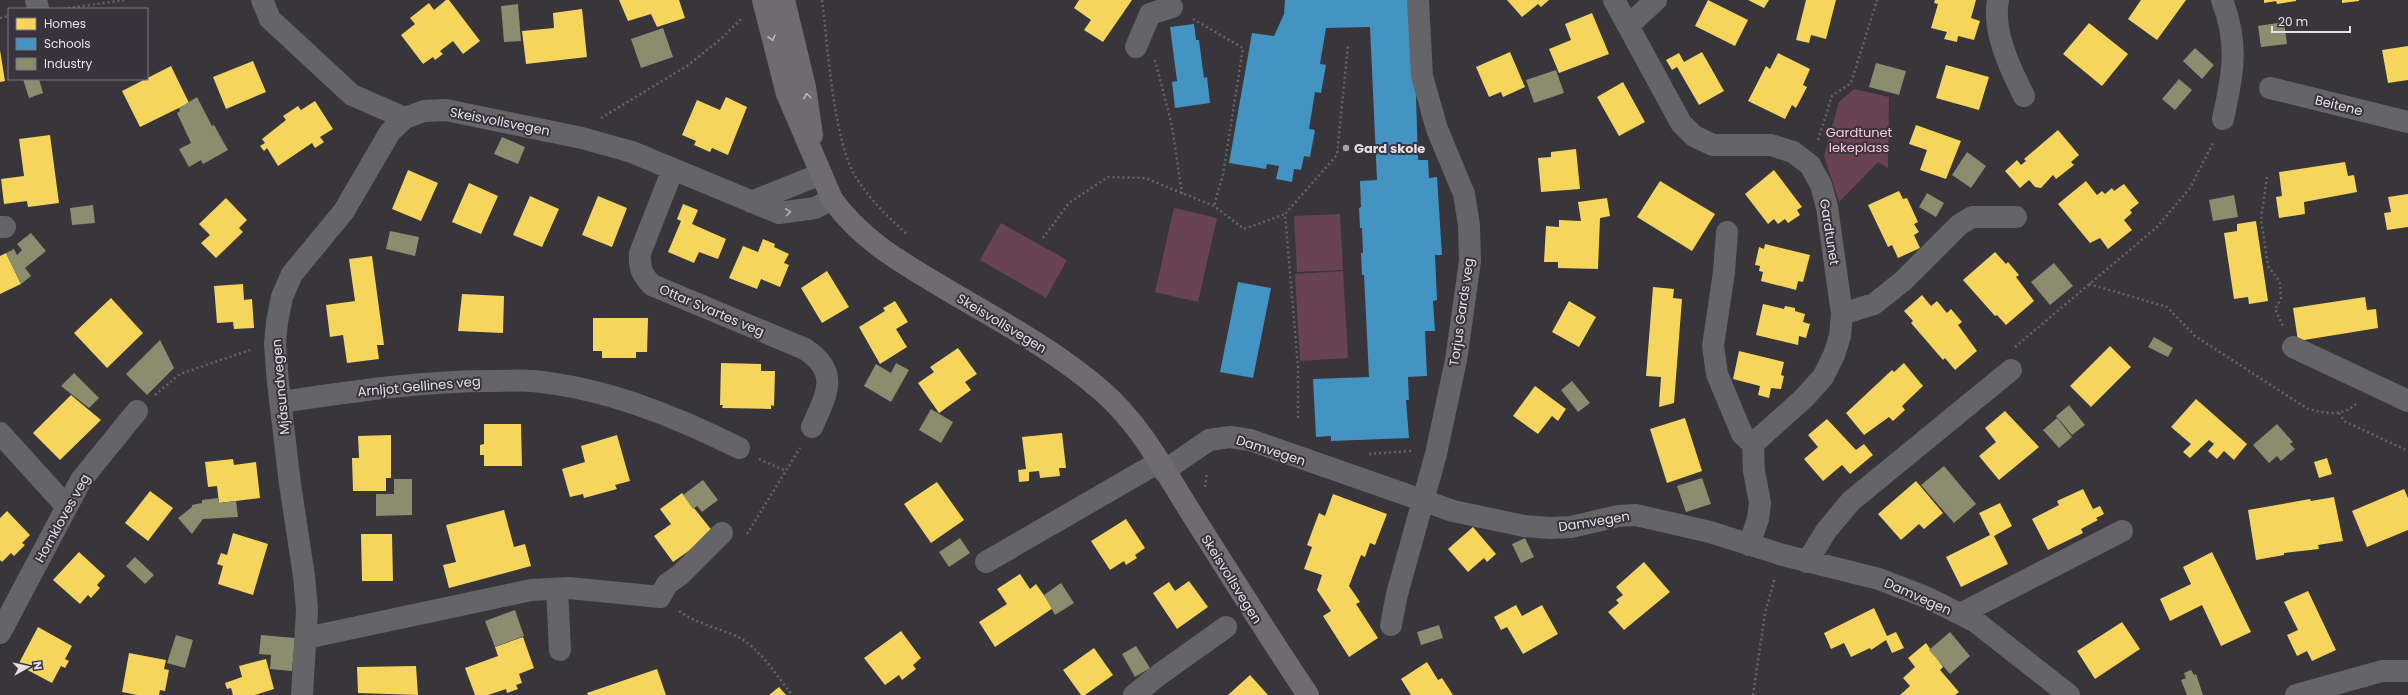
<svg xmlns="http://www.w3.org/2000/svg" width="2408" height="695" viewBox="0 0 2408 695" font-family="Poppins,sans-serif">
	<style>
		.green { fill: #6a4352 }
		.homes { fill: #f6d55c }
		.schools { fill: #4393c3 }
		.industry { fill: #8c8c6e }
		.lines { fill: none; stroke-linecap: round; stroke-linejoin: round }
		.path { stroke: #666466; stroke-width: 2.5; stroke-dasharray: 2 3; stroke-linecap: butt }
		.minor { stroke: #656466; stroke-width: 22 }
		.major { stroke: #6f6c6f; stroke-width: 22 }
		.oneway { stroke: #bbb7bc }
		.oneway2 { stroke: #b1aeb3 }
		.poi-dot { fill: #a8a4aa; stroke: #39333d; stroke-width: 1.5 }
		.labels { text-anchor: middle; stroke-width: 4; stroke-linejoin: round; paint-order: stroke }
		.street-label { font-size: 13px; fill: #e4e0e6; stroke: #39333d }
		.park-label { font-size: 13px; fill: #ffc6da; stroke: #39333d }
		.poi-label { font-size: 13px; font-weight: bold; fill: #e4e0e6; stroke: #39333d; text-anchor: start }
	</style>
	<rect width="100%" height="100%" fill="#38353b"/>
	<path class="green" d="M 1854,89 L 1889,97 L 1888,168 L 1878,162 L 1839,202 L 1824,156 L 1839,102 Z
		M 1174,208 L 1217,218 L 1198,302 L 1155,292 Z
		M 1340,214 L 1343,270 L 1297,272 L 1294,216 Z
		M 1001,223 L 1067,260 L 1046,298 L 980,260 Z
		M 1343,271 L 1348,358 L 1300,361 L 1295,274 Z"/>
	<path class="homes" d="M 446,0 L 449,0 L 480,41 L 463,54 L 453,41 L 440,51 L 443,54 L 435,60 L 433,57 L 423,64 L 401,35 L 415,24 L 410,18 L 429,3 L 434,10 Z
		M 619,0 L 679,0 L 685,18 L 657,27 L 651,14 L 628,21 Z
		M 1079,0 L 1132,0 L 1103,42 L 1084,30 L 1091,20 L 1074,8 Z
		M 1507,0 L 1549,0 L 1541,7 L 1538,4 L 1522,17 Z
		M 1708,0 L 1748,20 L 1735,46 L 1695,26 Z
		M 1748,0 L 1769,0 L 1764,8 Z
		M 1806,0 L 1836,0 L 1826,39 L 1811,35 L 1809,43 L 1796,40 Z
		M 1935,0 L 1976,0 L 1971,18 L 1980,21 L 1974,40 L 1958,36 L 1957,42 L 1944,39 L 1947,32 L 1931,28 L 1938,4 L 1934,3 Z
		M 2141,0 L 2186,0 L 2157,40 L 2128,19 Z
		M 2264,0 L 2296,0 L 2296,1 L 2277,4 L 2276,1 L 2264,3 Z
		M 2342,0 L 2359,0 L 2359,1 L 2342,3 Z
		M 582,9 L 587,57 L 526,64 L 522,31 L 554,28 L 553,13 Z
		M 1592,13 L 1609,54 L 1559,73 L 1549,49 L 1571,40 L 1565,24 Z
		M 2089,23 L 2128,54 L 2102,86 L 2063,54 Z
		M 2408,46 L 2408,80 L 2388,83 L 2382,50 Z
		M 0,50 L 5,81 L 0,82 Z
		M 1510,52 L 1525,87 L 1503,97 L 1501,92 L 1489,97 L 1476,67 Z
		M 1702,52 L 1724,91 L 1699,105 L 1677,67 L 1672,70 L 1666,60 L 1679,53 L 1684,62 Z
		M 1778,53 L 1810,69 L 1803,85 L 1807,87 L 1796,108 L 1792,105 L 1785,119 L 1748,101 L 1766,66 L 1770,69 Z
		M 253,61 L 266,92 L 226,109 L 213,77 Z
		M 1946,65 L 1989,77 L 1979,110 L 1936,98 Z
		M 171,66 L 189,103 L 140,127 L 122,91 Z
		M 1623,82 L 1645,122 L 1619,136 L 1597,97 Z
		M 726,97 L 747,107 L 728,155 L 712,148 L 710,152 L 694,145 L 696,141 L 682,135 L 697,100 L 720,110 Z
		M 315,101 L 333,129 L 320,137 L 324,142 L 315,148 L 312,143 L 278,166 L 267,148 L 264,151 L 260,146 L 265,143 L 262,139 L 286,120 L 283,116 L 298,106 L 301,110 Z
		M 1916,125 L 1961,141 L 1946,179 L 1920,170 L 1927,150 L 1909,144 Z
		M 2058,130 L 2079,155 L 2071,162 L 2074,165 L 2056,179 L 2053,175 L 2041,188 L 2035,187 L 2029,180 L 2020,188 L 2005,171 L 2017,160 L 2021,165 L 2026,161 L 2024,159 Z
		M 50,135 L 59,203 L 28,207 L 27,201 L 4,204 L 1,179 L 24,176 L 19,139 Z
		M 1576,149 L 1580,189 L 1541,192 L 1538,158 L 1551,157 L 1551,152 Z
		M 2345,162 L 2348,176 L 2354,175 L 2357,192 L 2304,202 L 2305,214 L 2279,218 L 2276,197 L 2282,196 L 2279,172 Z
		M 408,170 L 438,183 L 421,221 L 392,209 Z
		M 1774,170 L 1802,207 L 1797,210 L 1800,215 L 1788,223 L 1785,219 L 1778,224 L 1774,219 L 1768,224 L 1745,194 Z
		M 1660,181 L 1715,214 L 1692,251 L 1637,217 Z
		M 2086,181 L 2097,195 L 2102,191 L 2105,194 L 2112,188 L 2114,191 L 2124,184 L 2139,203 L 2130,210 L 2132,213 L 2124,220 L 2132,230 L 2108,249 L 2100,238 L 2090,243 L 2058,204 Z
		M 469,183 L 498,196 L 481,234 L 452,222 Z
		M 1899,191 L 1903,199 L 1907,198 L 1918,222 L 1914,224 L 1919,232 L 1914,235 L 1920,248 L 1898,258 L 1892,245 L 1888,247 L 1868,205 Z
		M 2408,194 L 2408,227 L 2387,230 L 2384,213 L 2391,212 L 2388,197 Z
		M 530,196 L 559,209 L 542,247 L 513,235 Z
		M 598,196 L 627,208 L 612,247 L 582,235 Z
		M 226,198 L 247,220 L 239,228 L 243,232 L 216,258 L 201,243 L 210,235 L 199,224 Z
		M 1607,198 L 1610,216 L 1600,218 L 1598,269 L 1558,268 L 1558,262 L 1544,262 L 1546,226 L 1559,227 L 1559,220 L 1581,221 L 1578,202 Z
		M 683,204 L 698,210 L 692,224 L 726,239 L 718,259 L 699,252 L 694,263 L 668,252 L 681,221 L 677,219 Z
		M 2256,221 L 2268,301 L 2249,304 L 2248,297 L 2234,299 L 2224,233 L 2237,231 L 2237,224 Z
		M 763,239 L 775,244 L 774,247 L 789,254 L 784,263 L 789,265 L 780,287 L 761,279 L 757,289 L 729,278 L 743,246 L 758,252 Z
		M 1765,244 L 1810,255 L 1803,282 L 1798,281 L 1796,290 L 1761,281 L 1763,272 L 1759,271 L 1760,266 L 1755,265 L 1759,247 L 1764,249 Z
		M 1995,252 L 2006,264 L 2008,262 L 2019,275 L 2016,277 L 2034,301 L 2006,325 L 1997,315 L 1995,316 L 1963,280 Z
		M 6,253 L 21,284 L 0,294 L 0,256 Z
		M 372,256 L 384,345 L 377,345 L 379,359 L 347,363 L 343,335 L 330,337 L 326,305 L 355,301 L 349,259 Z
		M 827,271 L 849,307 L 822,323 L 801,288 Z
		M 243,284 L 244,300 L 252,299 L 254,328 L 234,329 L 233,322 L 217,323 L 214,286 Z
		M 1653,287 L 1674,289 L 1673,298 L 1682,299 L 1674,403 L 1659,407 L 1661,377 L 1646,376 Z
		M 462,294 L 504,296 L 503,333 L 458,331 Z
		M 1922,295 L 1931,306 L 1937,301 L 1947,313 L 1951,309 L 1962,322 L 1958,325 L 1977,351 L 1955,370 L 1945,358 L 1943,360 L 1911,323 L 1913,321 L 1904,311 Z
		M 2365,297 L 2367,310 L 2376,309 L 2378,328 L 2298,341 L 2293,308 Z
		M 111,298 L 143,333 L 107,368 L 74,333 Z
		M 895,301 L 908,322 L 896,329 L 907,347 L 880,364 L 859,327 L 885,311 L 883,308 Z
		M 1569,301 L 1596,317 L 1579,347 L 1552,332 Z
		M 1763,304 L 1784,309 L 1785,306 L 1795,308 L 1795,311 L 1805,314 L 1803,322 L 1810,324 L 1806,338 L 1799,336 L 1798,345 L 1756,335 Z
		M 593,318 L 648,318 L 647,352 L 636,352 L 636,358 L 602,358 L 602,351 L 593,351 Z
		M 2110,346 L 2131,367 L 2091,407 L 2070,386 Z
		M 958,348 L 977,374 L 965,382 L 971,390 L 939,413 L 918,383 L 934,372 L 930,367 Z
		M 1739,351 L 1784,362 L 1781,375 L 1784,376 L 1781,389 L 1771,388 L 1769,398 L 1758,395 L 1760,386 L 1733,379 Z
		M 721,363 L 761,364 L 761,371 L 775,371 L 774,406 L 771,405 L 771,409 L 722,408 L 723,405 L 720,405 Z
		M 1904,363 L 1923,386 L 1902,406 L 1905,410 L 1893,421 L 1889,417 L 1864,435 L 1846,413 L 1892,370 L 1894,372 Z
		M 1535,386 L 1566,409 L 1558,421 L 1552,416 L 1538,434 L 1513,416 Z
		M 71,395 L 101,420 L 60,460 L 33,433 Z
		M 2196,399 L 2247,444 L 2234,460 L 2224,451 L 2217,459 L 2208,451 L 2214,444 L 2209,440 L 2190,458 L 2183,452 L 2191,444 L 2171,427 Z
		M 2005,411 L 2039,447 L 1999,480 L 1979,456 L 1996,442 L 1985,428 Z
		M 1685,418 L 1702,471 L 1667,483 L 1650,429 Z
		M 1827,419 L 1856,450 L 1864,444 L 1873,455 L 1850,474 L 1842,465 L 1823,481 L 1804,459 L 1818,447 L 1808,435 Z
		M 484,424 L 521,424 L 522,466 L 484,466 L 484,455 L 480,455 L 480,445 L 484,444 Z
		M 1062,433 L 1066,468 L 1059,468 L 1060,476 L 1040,478 L 1039,471 L 1029,472 L 1029,481 L 1019,482 L 1018,470 L 1026,469 L 1022,437 Z
		M 391,435 L 391,478 L 386,478 L 386,491 L 353,491 L 352,458 L 359,458 L 358,436 Z
		M 617,435 L 630,481 L 615,485 L 617,489 L 584,498 L 583,494 L 570,497 L 562,469 L 585,462 L 581,446 Z
		M 2327,458 L 2332,474 L 2319,478 L 2314,462 Z
		M 233,459 L 234,465 L 256,462 L 260,498 L 219,503 L 217,486 L 208,487 L 205,462 Z
		M 1916,481 L 1943,513 L 1924,529 L 1919,524 L 1901,540 L 1878,514 Z
		M 937,482 L 964,520 L 931,543 L 904,504 Z
		M 2083,489 L 2093,509 L 2100,506 L 2104,514 L 2096,518 L 2098,520 L 2081,529 L 2083,533 L 2048,550 L 2032,519 L 2059,505 L 2057,501 Z
		M 2404,489 L 2408,498 L 2408,530 L 2367,547 L 2352,511 Z
		M 150,491 L 173,508 L 148,541 L 125,523 Z
		M 682,493 L 714,533 L 673,562 L 654,536 L 671,524 L 660,509 Z
		M 1333,494 L 1387,514 L 1375,545 L 1370,543 L 1365,557 L 1361,555 L 1349,586 L 1360,602 L 1356,604 L 1378,638 L 1349,657 L 1323,616 L 1331,611 L 1317,590 L 1322,575 L 1304,569 L 1312,547 L 1307,545 L 1319,513 L 1325,516 Z
		M 2334,497 L 2343,541 L 2318,545 L 2319,549 L 2284,553 L 2284,555 L 2256,560 L 2248,510 L 2310,499 L 2311,501 Z
		M 2000,503 L 2012,526 L 1994,536 L 2008,564 L 1961,587 L 1946,557 L 1990,535 L 1979,513 Z
		M 504,510 L 514,547 L 525,544 L 531,566 L 449,588 L 443,565 L 456,562 L 446,525 Z
		M 7,511 L 30,535 L 22,543 L 25,545 L 14,556 L 11,553 L 2,562 L 0,560 L 0,518 Z
		M 1126,519 L 1145,548 L 1135,555 L 1137,558 L 1126,565 L 1124,561 L 1110,570 L 1091,541 Z
		M 1473,527 L 1496,554 L 1487,562 L 1484,558 L 1468,572 L 1448,549 Z
		M 233,533 L 268,544 L 253,595 L 218,584 L 223,566 L 217,564 L 221,553 L 227,555 Z
		M 361,534 L 392,534 L 393,581 L 362,581 Z
		M 79,552 L 105,576 L 97,585 L 100,588 L 91,598 L 88,595 L 80,604 L 53,580 Z
		M 2212,552 L 2251,632 L 2221,646 L 2202,605 L 2170,621 L 2160,599 L 2191,584 L 2183,567 Z
		M 1644,562 L 1670,592 L 1624,630 L 1608,612 L 1619,603 L 1616,600 L 1623,595 L 1616,587 Z
		M 1020,574 L 1030,589 L 1036,584 L 1053,608 L 995,647 L 979,622 L 1007,604 L 997,589 Z
		M 1189,581 L 1208,607 L 1177,629 L 1153,593 L 1169,582 L 1175,591 Z
		M 2308,591 L 2336,650 L 2312,661 L 2307,651 L 2297,656 L 2287,635 L 2298,630 L 2284,602 Z
		M 1516,605 L 1522,616 L 1542,605 L 1558,634 L 1523,654 L 1507,627 L 1501,630 L 1494,617 Z
		M 1874,608 L 1887,636 L 1896,632 L 1904,648 L 1892,653 L 1886,640 L 1871,650 L 1870,648 L 1851,657 L 1844,643 L 1831,649 L 1824,633 Z
		M 2122,622 L 2140,649 L 2095,679 L 2077,651 Z
		M 38,627 L 72,646 L 65,659 L 69,661 L 65,668 L 61,666 L 52,683 L 18,665 Z
		M 901,631 L 921,658 L 913,665 L 916,669 L 902,680 L 899,675 L 885,685 L 864,658 Z
		M 523,637 L 534,668 L 519,674 L 522,683 L 516,685 L 518,689 L 507,693 L 506,689 L 488,695 L 475,695 L 465,668 L 498,656 L 495,647 Z
		M 1926,643 L 1943,667 L 1940,670 L 1959,692 L 1955,695 L 1900,695 L 1910,686 L 1903,678 L 1915,667 L 1908,658 Z
		M 1094,648 L 1113,675 L 1085,695 L 1081,695 L 1063,670 Z
		M 129,653 L 166,660 L 164,669 L 169,670 L 165,691 L 160,690 L 159,695 L 137,695 L 122,692 Z
		M 266,659 L 274,689 L 255,695 L 233,695 L 231,688 L 227,689 L 225,683 L 242,677 L 239,666 Z
		M 1427,662 L 1438,680 L 1442,678 L 1453,695 L 1411,695 L 1401,679 Z
		M 416,666 L 418,695 L 358,693 L 357,667 Z
		M 657,669 L 666,695 L 588,695 L 587,693 Z
		M 1250,675 L 1268,695 L 1228,695 Z
		M 779,687 L 786,695 L 769,695 Z"/>
	<path class="schools" d="M 1285,0 L 1413,0 L 1418,160 L 1428,160 L 1429,178 L 1437,177 L 1442,255 L 1435,255 L 1437,300 L 1433,301 L 1435,331 L 1425,331 L 1427,376 L 1408,377 L 1409,400 L 1406,400 L 1409,438 L 1331,441 L 1331,436 L 1316,437 L 1313,379 L 1369,377 L 1364,275 L 1362,275 L 1361,253 L 1363,253 L 1362,228 L 1360,228 L 1359,208 L 1361,207 L 1360,181 L 1377,180 L 1370,27 L 1326,28 L 1320,64 L 1326,65 L 1321,93 L 1315,92 L 1309,129 L 1315,130 L 1310,157 L 1304,156 L 1301,170 L 1294,169 L 1292,182 L 1276,179 L 1279,166 L 1267,164 L 1266,169 L 1229,163 L 1252,33 L 1274,36 L 1284,14 Z
		M 1194,24 L 1196,40 L 1199,40 L 1204,78 L 1207,77 L 1210,103 L 1175,108 L 1172,82 L 1177,81 L 1170,27 Z
		M 1238,282 L 1271,288 L 1253,378 L 1220,372 Z"/>
	<path class="industry" d="M 518,4 L 521,41 L 504,42 L 501,6 Z
		M 2284,22 L 2287,44 L 2261,47 L 2258,26 Z
		M 663,28 L 673,57 L 641,68 L 631,39 Z
		M 2195,48 L 2214,65 L 2202,79 L 2183,61 Z
		M 1876,63 L 1906,71 L 1899,95 L 1869,87 Z
		M 1556,70 L 1564,93 L 1534,103 L 1526,80 Z
		M 23,79 L 39,79 L 43,93 L 29,98 Z
		M 2179,79 L 2192,90 L 2175,110 L 2162,99 Z
		M 197,97 L 212,126 L 214,125 L 228,150 L 203,164 L 201,160 L 189,167 L 179,149 L 191,143 L 177,113 L 180,111 L 179,108 Z
		M 502,137 L 525,147 L 518,164 L 494,154 Z
		M 1967,152 L 1986,166 L 1971,188 L 1952,175 Z
		M 1927,193 L 1944,203 L 1936,217 L 1919,207 Z
		M 2234,195 L 2238,217 L 2213,221 L 2209,200 Z
		M 93,205 L 95,223 L 72,225 L 70,208 Z
		M 390,231 L 419,237 L 415,256 L 386,249 Z
		M 31,233 L 46,251 L 25,268 L 31,276 L 21,284 L 6,253 L 14,249 L 17,255 L 22,250 L 17,244 Z
		M 2054,263 L 2073,286 L 2050,305 L 2031,282 Z
		M 2154,337 L 2173,348 L 2168,357 L 2148,347 Z
		M 160,340 L 174,368 L 147,395 L 126,374 Z
		M 896,363 L 909,370 L 891,402 L 864,386 L 876,364 L 891,373 Z
		M 74,373 L 99,398 L 89,408 L 61,386 Z
		M 1572,381 L 1590,403 L 1578,412 L 1561,390 Z
		M 2069,405 L 2085,425 L 2072,435 L 2056,416 Z
		M 931,409 L 953,422 L 941,443 L 919,430 Z
		M 2057,418 L 2072,437 L 2059,448 L 2043,430 Z
		M 2277,424 L 2293,442 L 2290,444 L 2295,449 L 2281,461 L 2277,456 L 2269,463 L 2253,445 Z
		M 1944,466 L 1976,504 L 1954,523 L 1921,485 Z
		M 1702,478 L 1711,504 L 1686,512 L 1677,486 Z
		M 394,479 L 412,479 L 412,515 L 376,516 L 376,494 L 394,494 Z
		M 703,480 L 718,500 L 702,512 L 697,506 L 693,509 L 683,495 Z
		M 218,498 L 219,503 L 236,501 L 238,517 L 203,519 L 192,534 L 178,518 L 192,507 L 192,505 L 202,503 L 202,500 Z
		M 960,538 L 970,553 L 949,567 L 939,552 Z
		M 1525,538 L 1534,557 L 1521,563 L 1512,544 Z
		M 135,557 L 154,575 L 145,584 L 126,566 Z
		M 1061,583 L 1074,603 L 1055,615 L 1044,595 Z
		M 515,610 L 524,636 L 495,647 L 485,621 Z
		M 1439,625 L 1443,638 L 1421,645 L 1417,632 Z
		M 1950,632 L 1970,656 L 1950,674 L 1929,650 Z
		M 176,635 L 193,640 L 185,668 L 167,663 Z
		M 261,635 L 295,638 L 292,671 L 270,669 L 271,655 L 259,654 Z
		M 1136,646 L 1150,668 L 1135,677 L 1122,654 Z
		M 2191,670 L 2194,675 L 2196,674 L 2203,695 L 2187,695 L 2181,680 L 2186,678 L 2184,673 Z"/>
	<g class="lines">
		<path class="path" d="M 822,0 C 828,46 833,142 857,179 C 871,201 889,218 908,235
			M 63,9 L 124,0
			M 0,18 L 9,16
			M 1193,19 L 1243,48 L 1223,174 L 1214,206
			M 1155,60 L 1172,126 L 1182,194
			M 601,118 L 687,66 L 722,38 L 743,17
			M 1818,140 L 1832,96 L 1851,83 L 1877,0
			M 2267,177 L 2261,219 L 2268,266 L 2280,282 L 2281,299 L 2275,309 L 2283,326
			M 1043,238 L 1069,203 L 1108,177 L 1145,178 L 1214,206 L 1244,229 L 1285,214
			M 2089,284 L 2167,307 L 2195,336 L 2308,409 C 2324,413 2342,417 2356,404
			M 2015,347 L 2157,227 L 2190,188 L 2214,141
			M 155,395 L 180,374 L 250,350
			M 2339,413 L 2344,421 L 2408,451
			M 1298,418 L 1298,367 L 1285,214 L 1337,155 L 1348,45
			M 1369,454 L 1412,451
			M 759,459 L 786,471
			M 1205,487 L 1207,472
			M 747,534 L 800,448
			M 679,611 C 697,624 719,628 738,637 C 760,648 777,676 792,695
			M 1753,695 L 1765,613 L 1775,577"/>
		<path class="minor" d="M 36,0 L 38,9
			M 262,0 L 270,19 L 352,95 L 405,118 L 424,111 L 446,110 L 582,138 L 632,152 L 779,213 L 815,208 L 832,199
			M 1614,0 L 1681,123 L 1694,136 L 1713,145 L 1771,145 L 1793,152 L 1810,165 L 1821,185 L 1827,207 L 1842,314 L 1840,336 L 1834,355 L 1823,377 L 1804,398 L 1753,444 L 1754,471 L 1760,503 L 1758,519 L 1749,545
			M 1998,0 C 1992,31 2010,68 2024,96
			M 2222,0 C 2239,44 2233,74 2223,119
			M 1628,26 L 1656,0
			M 1136,47 L 1150,14 L 1172,7 L 1167,0
			M 2270,88 L 2408,122
			M 673,169 L 640,253 C 639,268 642,275 652,285 L 805,349 C 841,373 826,395 812,427
			M 751,202 L 821,174
			M 0,227 L 5,227
			M 1727,232 L 1724,272 L 1713,346 L 1717,374 L 1742,434 L 1753,444
			M 1842,314 L 1874,304 L 1903,281 L 1959,225 L 1972,217 L 2016,217
			M 2293,347 L 2408,401
			M 280,402 C 350,392 420,381 491,381 C 505,381 519,380 533,381 C 605,388 675,416 739,448
			M 0,433 L 66,506
			M 1164,471 L 1209,440 L 1230,437 L 1250,440 L 1453,511 L 1524,526 L 1550,528 L 1571,527 L 1618,516 L 1636,515 L 1710,532 L 1783,555 L 1879,579 L 1928,598 L 1976,622 L 2069,695
			M 986,562 L 1159,462
			M 1807,562 L 1826,531 L 1851,501 L 2011,370
			M 557,589 L 560,650
			M 1960,614 L 2122,531
			M 1391,625 L 1397,594 L 1436,454 L 1456,360 L 1470,261 L 1469,225 L 1464,194 L 1437,129 L 1422,76 L 1418,0
			M 0,633 L 81,480 L 137,411
			M 306,638 L 531,590 L 569,588 L 660,597 L 667,584 L 680,575 L 722,533
			M 302,695 L 307,610 L 304,576 L 290,484 L 278,383 L 275,344 L 277,322 L 282,297 L 292,274 L 344,211 L 390,132 L 405,118
			M 1134,695 L 1160,674 L 1226,627
			M 2296,695 L 2382,671 L 2408,671"/>
		<path class="major" d="M 763,0 L 787,94 L 832,199 C 861,240 902,263 944,288 C 998,320 1055,350 1103,392 C 1140,424 1164,470 1190,511 C 1229,573 1267,634 1308,695
			M 784,0 L 805,87 L 812,135"/>
	</g>
	<defs><path id="oneway-chevron" d="M-2-3.5L2.5 0L-2 3.5" fill="none" stroke-width="1.6" stroke-linecap="round" stroke-linejoin="round"/></defs>
	<g class="oneway">
		<use href="#oneway-chevron" transform="translate(772 38) rotate(76)"/>
		<use href="#oneway-chevron" transform="translate(807 96) rotate(-98)"/>
	</g>
	<use class="oneway2" href="#oneway-chevron" transform="translate(788 212) rotate(-8)"/>
	<circle class="poi-dot" cx="1346" cy="148" r="4"/>
	<g class="labels">
		<g class="street-label">
			<text transform="translate(2339 105) rotate(14)" y="5">Beitene</text>
			<text transform="translate(500 121) rotate(11)" y="5">Skeisvollsvegen</text>
			<text transform="translate(1830 232) rotate(81)" y="5">Gardtunet</text>
			<text transform="translate(712 310) rotate(23)" y="5">Ottar Svartes veg</text>
			<text transform="translate(1461 312) rotate(-82)" y="5">Torjus Gards veg</text>
			<text transform="translate(1002 323) rotate(31)" y="5">Skeisvollsvegen</text>
			<text transform="translate(419 386) rotate(-5)" y="5">Arnljot Gellines veg</text>
			<text transform="translate(280 387) rotate(-95)" y="5">Mjåsundvegen</text>
			<text transform="translate(1271 450) rotate(18)" y="5">Damvegen</text>
			<text transform="translate(62 518) rotate(-61)" y="5">Hornkloves veg</text>
			<text transform="translate(1594 521) rotate(-9)" y="5">Damvegen</text>
			<text transform="translate(1232 579) rotate(58)" y="5">Skeisvollsvegen</text>
			<text transform="translate(1918 596) rotate(24)" y="5">Damvegen</text>
		</g>
		<g class="park-label">
			<text x="1859" y="137">Gardtunet<tspan x="1859" dy="15">lekeplass</tspan></text>
		</g>
		<g class="poi-label">
			<text x="1354" y="153">Gard skole</text>
		</g>
	</g>
	<rect x="8" y="8" width="140" height="72" fill="#39333d" stroke="#7d7881"/>
	<rect x="16" y="18" width="20" height="12" fill="#f6d55c" stroke="#7d7881"/>
	<text x="44" y="28" font-size="12" fill="#e4e0e6">Homes</text>
	<rect x="16" y="38" width="20" height="12" fill="#4393c3" stroke="#7d7881"/>
	<text x="44" y="48" font-size="12" fill="#e4e0e6">Schools</text>
	<rect x="16" y="58" width="20" height="12" fill="#8c8c6e" stroke="#7d7881"/>
	<text x="44" y="68" font-size="12" fill="#e4e0e6">Industry</text>
	<g transform="translate(28 667) rotate(82)" stroke="#39333d" stroke-width="3" paint-order="stroke">
	<path d="M0-3L7 15L0 10L-7 15Z" fill="#e4e0e6"/>
	<text y="-6" font-size="11" font-weight="bold" text-anchor="middle" fill="#e4e0e6">N</text>
	</g>
	<path d="M2272 26v6h78v-6" fill="none" stroke="#e4e0e6" stroke-width="2"/>
	<text x="2278" y="26" font-size="12" fill="#e4e0e6" stroke="#39333d" stroke-width="3" paint-order="stroke">20 m</text>
</svg>
